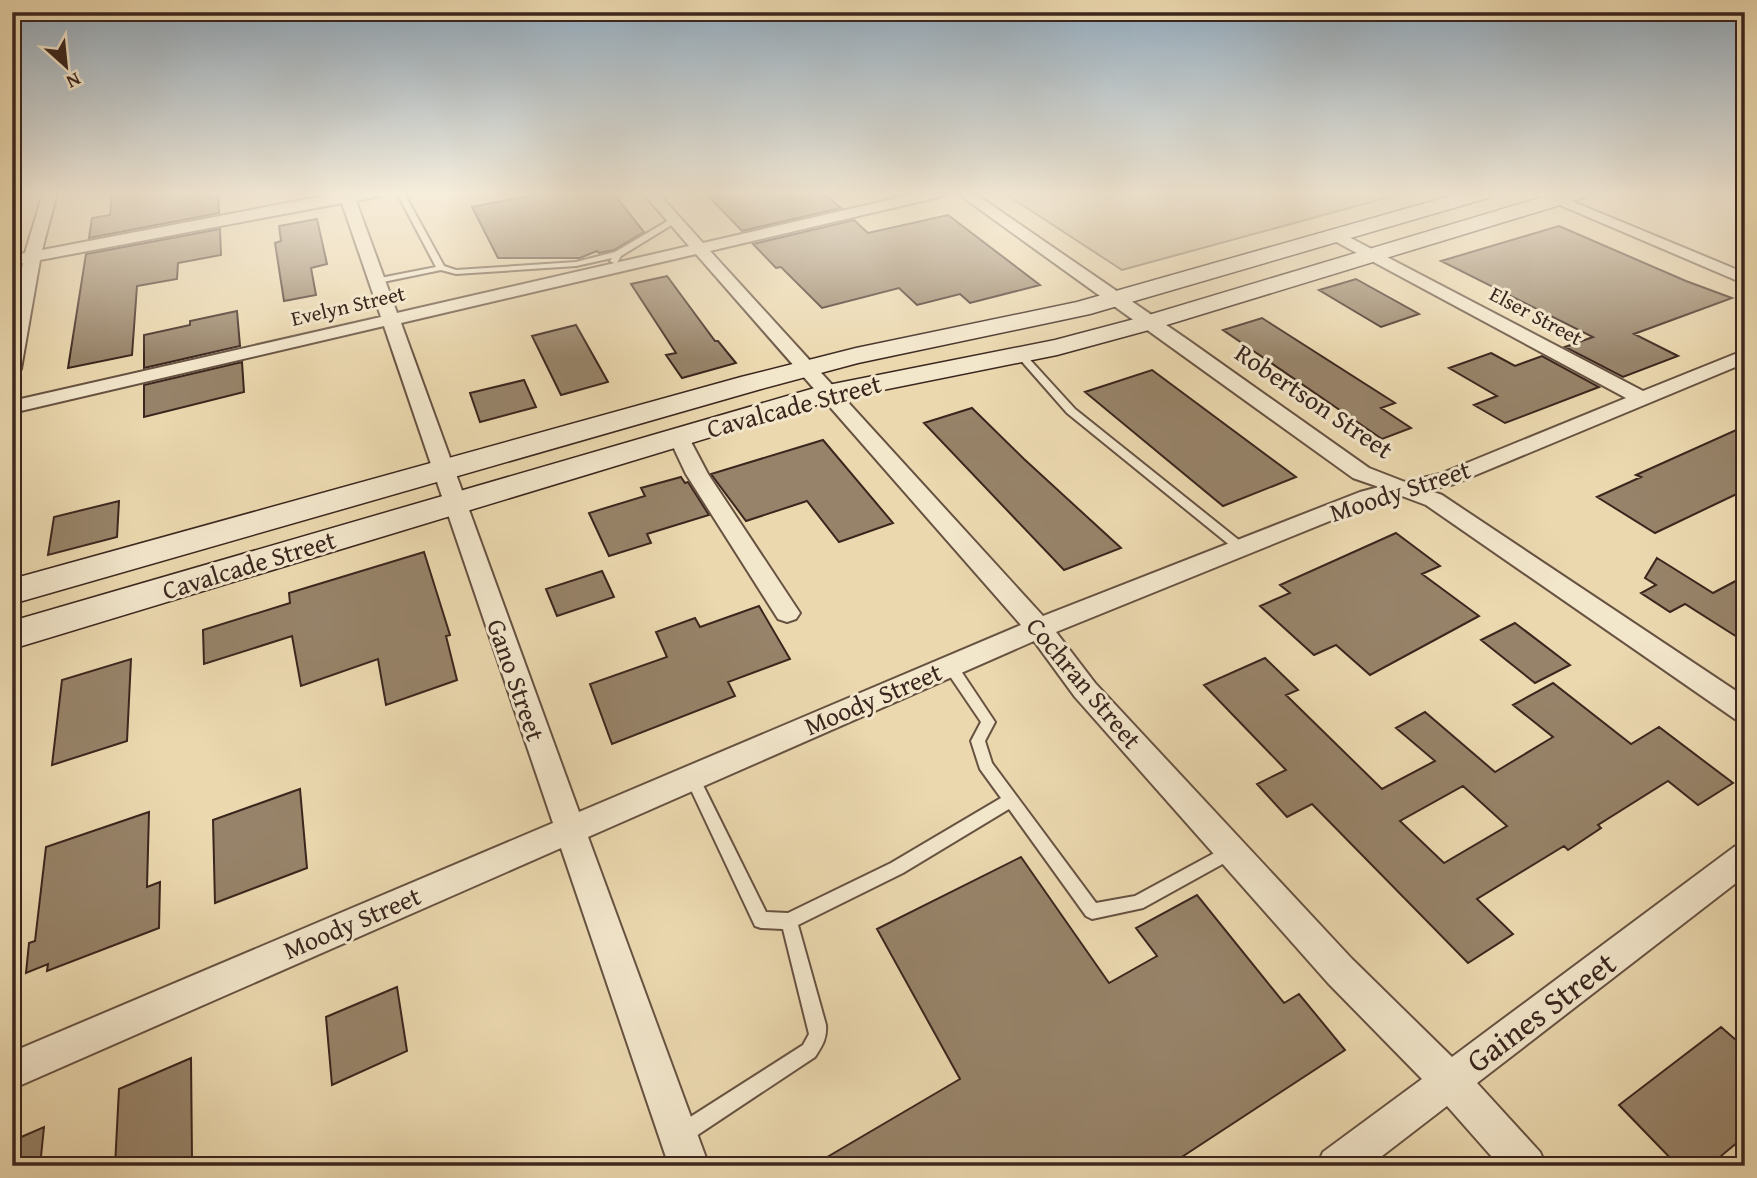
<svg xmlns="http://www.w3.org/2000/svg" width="1757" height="1178" viewBox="0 0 1757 1178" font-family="'Gentium Book Plus',serif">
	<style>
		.green { fill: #cdba96; stroke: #84705a; stroke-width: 2 }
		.building { fill: #978369; stroke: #3b261e; stroke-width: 2; fill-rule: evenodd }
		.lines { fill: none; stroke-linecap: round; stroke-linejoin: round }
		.lane-casing { stroke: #675242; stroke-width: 4 }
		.street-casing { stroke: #675242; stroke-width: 4 }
		.secondary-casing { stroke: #3b261e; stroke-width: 3 }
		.lane { fill: #f2e6cb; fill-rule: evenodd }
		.street { fill: #f2e6cb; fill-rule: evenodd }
		.secondary { fill: #f2e6cb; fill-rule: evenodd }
		.labels { text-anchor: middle; stroke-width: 6; stroke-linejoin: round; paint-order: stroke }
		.far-street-label { font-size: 21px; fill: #3b261e; stroke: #f2e6cb }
		.street-label { font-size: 26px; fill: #3b261e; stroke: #f2e6cb }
		.near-street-label { font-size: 32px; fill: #3b261e; stroke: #f2e6cb }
	</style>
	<rect width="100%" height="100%" fill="#ebd8af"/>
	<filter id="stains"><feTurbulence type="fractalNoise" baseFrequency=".00286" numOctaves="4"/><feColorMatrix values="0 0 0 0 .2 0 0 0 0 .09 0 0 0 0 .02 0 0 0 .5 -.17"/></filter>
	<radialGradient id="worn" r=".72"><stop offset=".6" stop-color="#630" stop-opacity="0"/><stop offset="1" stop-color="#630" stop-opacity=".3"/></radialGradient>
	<path class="green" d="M 1004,193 L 1404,193 L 1122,270 Z"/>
	<path class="building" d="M 112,193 L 218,193 L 219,213 L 89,238 L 92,218 L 110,215 Z
		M 543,193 L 613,193 L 644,232 L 614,250 L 599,253 L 597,251 L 580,258 L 498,258 L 472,207 Z
		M 705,193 L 823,193 L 841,208 L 742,231 Z
		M 948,215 L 1040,285 L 970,303 L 960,294 L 917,305 L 899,288 L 822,308 L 781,267 L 776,268 L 753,244 L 854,220 L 868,233 Z
		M 317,219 L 327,264 L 311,268 L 316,295 L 284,301 L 275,243 L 281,241 L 279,226 Z
		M 1559,226 L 1686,281 L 1732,298 L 1634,334 L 1678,356 L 1623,377 L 1565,347 L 1593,337 L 1441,261 Z
		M 220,229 L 221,255 L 178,263 L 177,279 L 137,286 L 132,355 L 68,368 L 86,254 Z
		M 667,276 L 715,341 L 718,341 L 736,363 L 682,378 L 666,355 L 676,353 L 631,284 Z
		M 1356,279 L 1419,314 L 1381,327 L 1319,290 Z
		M 237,311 L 240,346 L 144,368 L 144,335 L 190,325 L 190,321 Z
		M 1262,318 L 1395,403 L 1381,408 L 1411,428 L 1382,439 L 1223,330 Z
		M 576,325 L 608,382 L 561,395 L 532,336 Z
		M 1491,353 L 1515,366 L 1542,356 L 1599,387 L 1505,423 L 1474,405 L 1497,396 L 1449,368 Z
		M 242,362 L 244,392 L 144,417 L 144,385 Z
		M 1152,370 L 1296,477 L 1223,506 L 1085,392 Z
		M 524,380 L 536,407 L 480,422 L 470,393 Z
		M 972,408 L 1024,459 L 1121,548 L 1064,570 L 924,423 Z
		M 1745,426 L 1745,490 L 1655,533 L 1597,497 L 1641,477 L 1636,475 Z
		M 823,440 L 893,523 L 839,542 L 807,501 L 746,521 L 711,474 Z
		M 681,477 L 685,483 L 688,482 L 709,515 L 647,534 L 651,543 L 609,556 L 589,513 L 645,496 L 641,488 Z
		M 119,501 L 117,537 L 48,555 L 54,517 Z
		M 1396,533 L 1440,566 L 1422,574 L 1479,616 L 1370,675 L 1336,645 L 1314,655 L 1260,606 L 1290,593 L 1280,585 Z
		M 424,552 L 450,635 L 446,636 L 457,680 L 386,705 L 378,659 L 301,686 L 292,636 L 204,664 L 203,630 L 290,603 L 289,593 Z
		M 1657,558 L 1713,593 L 1745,576 L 1745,642 L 1685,604 L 1670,612 L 1641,593 L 1656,585 L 1645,578 Z
		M 602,571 L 614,597 L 557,616 L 546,589 Z
		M 759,606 L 790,659 L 728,682 L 735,696 L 612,744 L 590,684 L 667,657 L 656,632 L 695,618 L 700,627 Z
		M 1515,623 L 1570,665 L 1535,683 L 1481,640 Z
		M 1265,658 L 1298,690 L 1286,695 L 1382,789 L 1435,761 L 1396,728 L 1425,712 L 1495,772 L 1553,737 L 1513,705 L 1553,683 L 1631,744 L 1659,727 L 1733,783 L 1698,805 L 1668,781 L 1598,825 L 1601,828 L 1568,850 L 1564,846 L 1477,899 L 1513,934 L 1468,963 L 1312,804 L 1287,817 L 1257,784 L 1286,770 L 1204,685 ZM 1463,786 L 1507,826 L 1444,863 L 1400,821 Z
		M 131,659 L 127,741 L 52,765 L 62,680 Z
		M 300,789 L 307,868 L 215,903 L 213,820 Z
		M 149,812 L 147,887 L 160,882 L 159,928 L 47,971 L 48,964 L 26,973 L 29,943 L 35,941 L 46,847 Z
		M 1021,857 L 1109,983 L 1157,956 L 1136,928 L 1197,895 L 1284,1003 L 1299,994 L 1345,1050 L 1168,1166 L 812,1166 L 960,1079 L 877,929 Z
		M 397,987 L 407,1051 L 332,1085 L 326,1017 Z
		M 1721,1027 L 1745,1048 L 1745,1136 L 1709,1166 L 1678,1166 L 1619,1105 Z
		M 191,1058 L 192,1159 L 177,1166 L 115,1166 L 119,1089 Z
		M 44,1127 L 40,1166 L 12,1166 L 12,1141 Z"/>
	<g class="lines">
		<defs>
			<path id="lane" d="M 397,193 L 404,193 L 444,266 L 456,270 L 576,262 L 615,252 L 671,219 L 678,221 L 621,256 L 617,263 L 614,263 L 610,261 L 612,258 L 576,266 L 456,274 L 441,270 L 378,283 L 375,283 L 375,279 L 436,267 Z
				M 1020,351 L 1023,352 L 1075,409 L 1245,545 L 1247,548 L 1245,551 L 1237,551 L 1067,413 L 1017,356 L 1015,354 Z
				M 950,661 L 955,662 L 995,722 L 985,741 L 992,763 L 1096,903 L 1135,896 L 1231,844 L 1237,846 L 1239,851 L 1237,856 L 1143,908 L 1092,919 L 1086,916 L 1009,809 L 903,873 L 798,925 L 826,1025 C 827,1039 822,1046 815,1057 L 687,1142 L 680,1145 L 673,1142 L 670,1135 L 673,1128 L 803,1045 L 809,1034 L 783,929 L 761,928 L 755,926 L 685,777 L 687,773 L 692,771 L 697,773 L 766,912 L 788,913 L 891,863 L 1001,798 L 980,769 L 971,741 L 981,722 L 943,666 L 945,662 Z"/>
			<path id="street" d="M 43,193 L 57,193 L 42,250 L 339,193 L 382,193 L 380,196 L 356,201 L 397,313 L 689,246 L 643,193 L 658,193 L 703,243 L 919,193 L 946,193 L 939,197 L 710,251 L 1043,616 L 1360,492 L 1379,487 L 1353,478 L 957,193 L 974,193 L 1188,340 L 1369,468 L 1405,482 L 1440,474 L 1626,398 L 1331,239 L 1328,236 L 1331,233 L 1341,233 L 1643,391 L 1745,350 L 1745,363 L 1454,484 L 1428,490 L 1442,495 L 1745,697 L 1745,722 L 1735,719 L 1426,505 L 1402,496 L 1374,503 L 1056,632 L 1095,683 L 1352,959 L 1452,1057 L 1734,847 L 1745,843 L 1745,876 L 1477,1083 L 1540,1152 L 1546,1166 L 1500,1166 L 1447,1106 L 1369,1166 L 1317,1166 L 1323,1152 L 1422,1079 L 1328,983 L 1075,697 L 1034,641 L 588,837 L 709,1166 L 669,1166 L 561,848 L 12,1089 L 12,1052 L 553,823 L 384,326 L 12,413 L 12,401 L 381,317 L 342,203 L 40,260 L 21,369 L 12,375 L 12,318 L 23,263 L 12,265 L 12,255 L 25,253 ZM 696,254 L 1021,625 L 579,812 L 401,323 Z
				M 1532,193 L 1552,193 L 1745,273 L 1745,284 Z
				M 679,432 L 686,434 L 689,438 L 708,474 L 796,607 L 800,613 L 796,619 L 787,622 L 778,619 L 686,474 L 669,438 L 672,434 Z"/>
			<path id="secondary" d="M 1461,193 L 1494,193 L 1491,197 L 1090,314 L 858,363 L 761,389 L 12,604 L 12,579 L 741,377 L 856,348 L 1077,302 Z
				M 1556,193 L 1589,193 L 1586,197 L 1160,327 L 1057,355 L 833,400 L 12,649 L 12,621 L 818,387 L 1055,340 L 1142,317 Z"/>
		</defs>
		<use href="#lane" class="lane-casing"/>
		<use href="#street" class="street-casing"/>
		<use href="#secondary" class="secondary-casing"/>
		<use href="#lane" class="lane"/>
		<use href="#street" class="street"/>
		<use href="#secondary" class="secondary"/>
	</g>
	<linearGradient id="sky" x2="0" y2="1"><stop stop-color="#91aabe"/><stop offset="0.54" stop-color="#f6eddb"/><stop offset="1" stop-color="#f6eddb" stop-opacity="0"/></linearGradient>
	<rect width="1757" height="358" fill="url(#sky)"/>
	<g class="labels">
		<g class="far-street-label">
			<text transform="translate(348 306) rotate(-13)" y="7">Evelyn Street</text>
			<text transform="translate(1536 316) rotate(28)" y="7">Elser Street</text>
		</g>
		<g class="street-label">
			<text transform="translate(1314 401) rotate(34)" y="9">Robertson Street</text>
			<text transform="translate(794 406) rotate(-15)" y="9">Cavalcade Street</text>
			<text transform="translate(1400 491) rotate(-18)" y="9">Moody Street</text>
			<text transform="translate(249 565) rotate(-17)" y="9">Cavalcade Street</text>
			<text transform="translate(516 680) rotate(71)" y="9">Gano Street</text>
			<text transform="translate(1084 683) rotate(50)" y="9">Cochran Street</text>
			<text transform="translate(873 699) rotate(-23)" y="9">Moody Street</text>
			<text transform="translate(352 923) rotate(-23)" y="9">Moody Street</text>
		</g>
		<g class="near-street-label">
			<text transform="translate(1541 1012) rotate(-37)" y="11">Gaines Street</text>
		</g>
	</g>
	<rect width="1757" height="1178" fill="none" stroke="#ebd8af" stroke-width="42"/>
	<rect x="14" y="14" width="1729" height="1150" fill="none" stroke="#3b261e" stroke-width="3.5"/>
	<rect x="21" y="21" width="1715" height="1136" fill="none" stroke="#3b261e" stroke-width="2"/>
	<g transform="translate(66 66) rotate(153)" stroke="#f2e6cb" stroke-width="5" paint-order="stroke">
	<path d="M0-5L12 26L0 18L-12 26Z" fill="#3b261e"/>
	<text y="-10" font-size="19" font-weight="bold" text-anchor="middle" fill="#3b261e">N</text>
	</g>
	<rect width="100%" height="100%" filter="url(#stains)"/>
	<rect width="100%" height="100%" fill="url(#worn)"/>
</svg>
